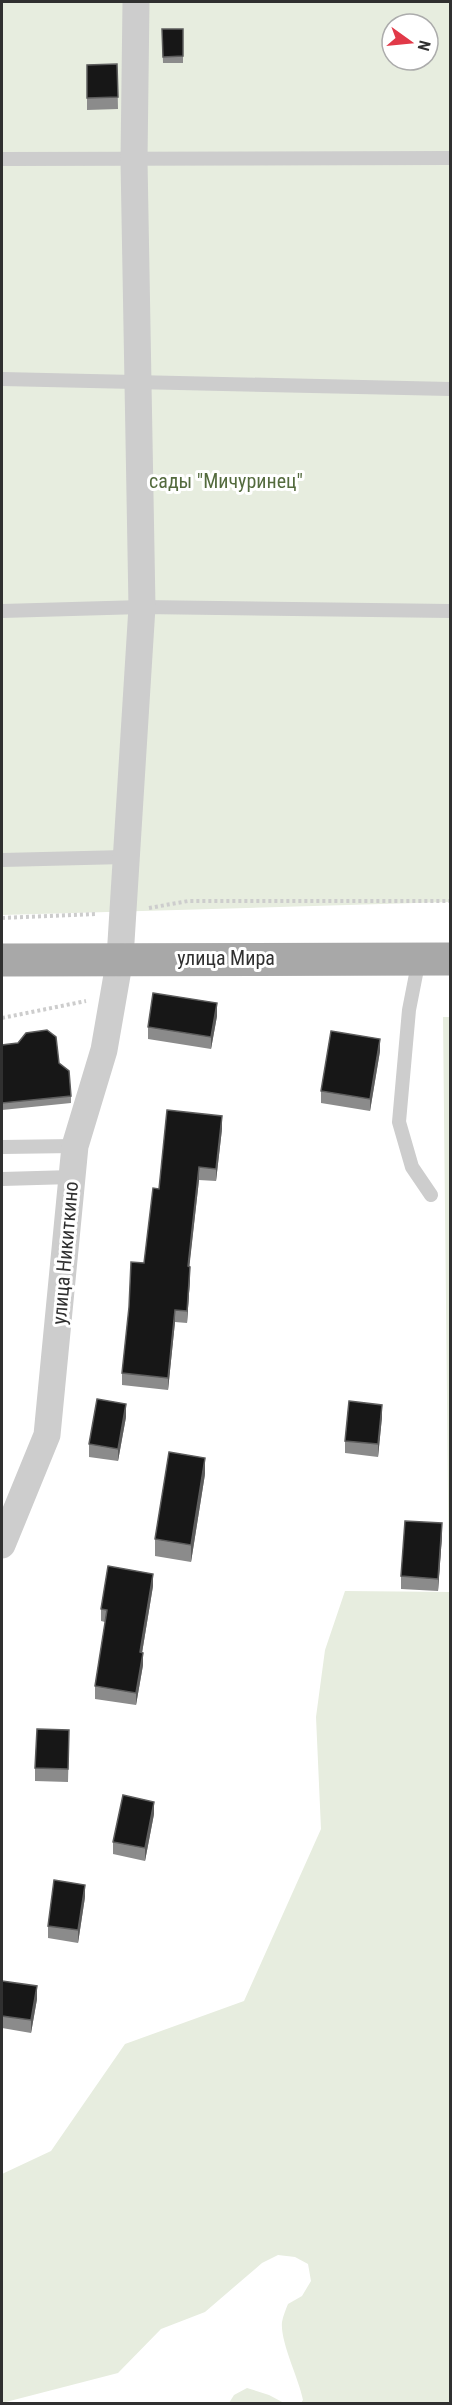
<svg xmlns="http://www.w3.org/2000/svg" width="452" height="2405" viewBox="0 0 452 2405" font-family="'Roboto Condensed',sans-serif">
	<style>
		.green { fill: #e7eddf; fill-rule: evenodd }
		.lines { fill: none; stroke-linecap: round; stroke-linejoin: round }
		.path { stroke: #cdcdcd; stroke-width: 4; stroke-dasharray: 3 3; stroke-linecap: butt }
		.lane { stroke: #cdcdcd; stroke-width: 14 }
		.street { stroke: #cdcdcd; stroke-width: 27 }
		.primary { stroke: #a8a8a8; stroke-width: 33 }
		.wall { fill: #8b8b8b }
		.shaded-wall { fill: #5d5d5d }
		.building { fill: #171717; stroke: #5d5d5d; stroke-width: 1.5 }
		.labels { text-anchor: middle; stroke-width: 6; stroke-linejoin: round; paint-order: stroke }
		.park-label { font-size: 20px; fill: #546b3e; stroke: #fff }
		.street-label { font-size: 20px; fill: #303030; stroke: #fff }
	</style>
	<rect width="100%" height="100%" fill="#fff"/>
	<path class="green" d="M 2,2 L 450,2 L 450,902 L 2,915 ZM 392,24 L 428,24 L 428,60 L 392,60 Z
		M 443,1017 L 450,1017 L 450,2403 L 301,2403 L 303,2400 C 299,2379 280,2342 282,2322 C 283,2316 286,2309 288,2304 L 302,2296 L 311,2281 L 308,2264 L 295,2257 L 278,2255 L 262,2263 L 205,2312 L 161,2329 L 118,2373 L 2,2403 L 2,2174 L 51,2151 L 125,2044 L 244,2001 L 321,1829 L 316,1717 L 325,1650 L 345,1591 L 449,1592 Z
		M 247,2388 L 269,2395 L 284,2403 L 229,2403 L 234,2395 Z"/>
	<g class="lines">
		<path class="path" d="M 149,908 L 188,901 L 450,901
			M 2,918 L 97,914
			M 2,1018 L 86,1001"/>
		<path class="lane" d="M 2,159 L 450,158
			M 2,379 L 450,389
			M 2,611 L 142,607 L 450,611
			M 2,860 L 125,857
			M 419,959 L 409,1010 L 399,1122 L 412,1167 L 431,1195
			M 2,1147 L 75,1146
			M 2,1179 L 72,1177"/>
		<path class="street" d="M 2,1545 L 47,1435 L 75,1146 L 104,1050 L 120,958 L 142,607 L 134,160 L 136,2"/>
		<path class="primary" d="M 2,960 L 450,959"/>
	</g>
	<path class="wall" d="M 162,29 L 183,29 L 183,63 L 163,63 Z
		M 117,64 L 118,109 L 87,110 L 87,65 Z
		M 217,1016 L 211,1049 L 148,1039 L 148,1027 Z
		M 2,1045 L 59,1063 L 71,1096 L 71,1103 L 2,1110 Z
		M 380,1051 L 370,1111 L 321,1103 L 321,1091 Z
		M 222,1129 L 216,1181 L 199,1180 L 189,1267 L 190,1279 L 187,1323 L 175,1322 L 168,1390 L 122,1385 L 122,1373 L 144,1263 Z
		M 126,1417 L 118,1461 L 89,1457 L 89,1444 Z
		M 382,1417 L 378,1457 L 345,1453 L 345,1441 Z
		M 205,1474 L 191,1562 L 155,1556 L 155,1539 Z
		M 442,1536 L 438,1591 L 401,1589 L 401,1576 Z
		M 153,1586 L 142,1653 L 143,1665 L 136,1705 L 95,1699 L 95,1686 L 105,1622 L 101,1621 L 101,1609 Z
		M 69,1742 L 68,1782 L 35,1781 L 35,1768 Z
		M 154,1814 L 145,1861 L 113,1854 L 113,1842 Z
		M 85,1897 L 78,1943 L 48,1938 L 48,1926 Z
		M 2,1981 L 37,1999 L 31,2033 L 2,2028 Z"/>
	<path class="shaded-wall" d="M 217,1003 L 217,1016 L 211,1049 L 211,1037 Z
		M 380,1039 L 380,1051 L 370,1111 L 370,1099 Z
		M 222,1116 L 222,1129 L 216,1181 L 216,1169 Z
		M 199,1167 L 199,1180 L 188,1279 L 188,1266 Z
		M 190,1267 L 190,1279 L 187,1323 L 187,1311 Z
		M 175,1310 L 175,1322 L 168,1390 L 168,1378 Z
		M 126,1404 L 126,1417 L 118,1461 L 118,1449 Z
		M 382,1405 L 382,1417 L 378,1457 L 378,1444 Z
		M 205,1458 L 205,1474 L 191,1562 L 191,1545 Z
		M 442,1523 L 442,1536 L 438,1591 L 438,1579 Z
		M 153,1574 L 153,1586 L 140,1665 L 140,1652 Z
		M 143,1653 L 143,1665 L 136,1705 L 136,1693 Z
		M 154,1802 L 154,1814 L 145,1861 L 145,1848 Z
		M 85,1885 L 85,1897 L 78,1943 L 78,1930 Z
		M 37,1986 L 37,1999 L 31,2033 L 31,2020 Z"/>
	<path class="building" d="M 162,29 L 183,29 L 183,56 L 163,57 Z
		M 117,64 L 118,97 L 87,98 L 87,65 Z
		M 153,993 L 217,1003 L 211,1037 L 148,1027 Z
		M 47,1030 L 56,1037 L 59,1063 L 69,1071 L 71,1096 L 2,1103 L 2,1045 L 18,1043 L 26,1033 Z
		M 331,1031 L 380,1039 L 370,1099 L 321,1091 Z
		M 167,1110 L 222,1116 L 216,1169 L 199,1167 L 188,1266 L 190,1267 L 187,1311 L 175,1310 L 168,1378 L 122,1373 L 129,1307 L 131,1262 L 144,1263 L 153,1188 L 159,1189 Z
		M 97,1399 L 126,1404 L 118,1449 L 89,1444 Z
		M 349,1401 L 382,1405 L 378,1444 L 345,1441 Z
		M 169,1452 L 205,1458 L 191,1545 L 155,1539 Z
		M 405,1521 L 442,1523 L 438,1579 L 401,1576 Z
		M 108,1566 L 153,1574 L 140,1652 L 143,1653 L 136,1693 L 95,1686 L 107,1610 L 101,1609 Z
		M 37,1729 L 69,1730 L 68,1769 L 35,1768 Z
		M 123,1795 L 154,1802 L 145,1848 L 113,1842 Z
		M 54,1880 L 85,1885 L 78,1930 L 48,1926 Z
		M 2,1981 L 37,1986 L 31,2020 L 2,2016 Z"/>
	<g class="labels">
		<g class="park-label">
			<text x="226" y="488">сады "Мичуринец"</text>
		</g>
		<g class="street-label">
			<text x="226" y="965">улица Мира</text>
			<text transform="translate(65 1253) rotate(-85)" y="7">улица Никиткино</text>
		</g>
	</g>
	<rect width="452" height="2405" fill="none" stroke="#303030" stroke-width="6"/>
	<g transform="translate(410 42) rotate(105)"><circle r="28" fill="#ffffff" stroke="#acacac" stroke-width="1.5"/>
	<path d="M0-4.5L10 22L0 15L-10 22Z" fill="#e13948"/>
	<text y="-9" font-size="16" font-weight="bold" text-anchor="middle" fill="#303030">N</text>
	</g>
</svg>
